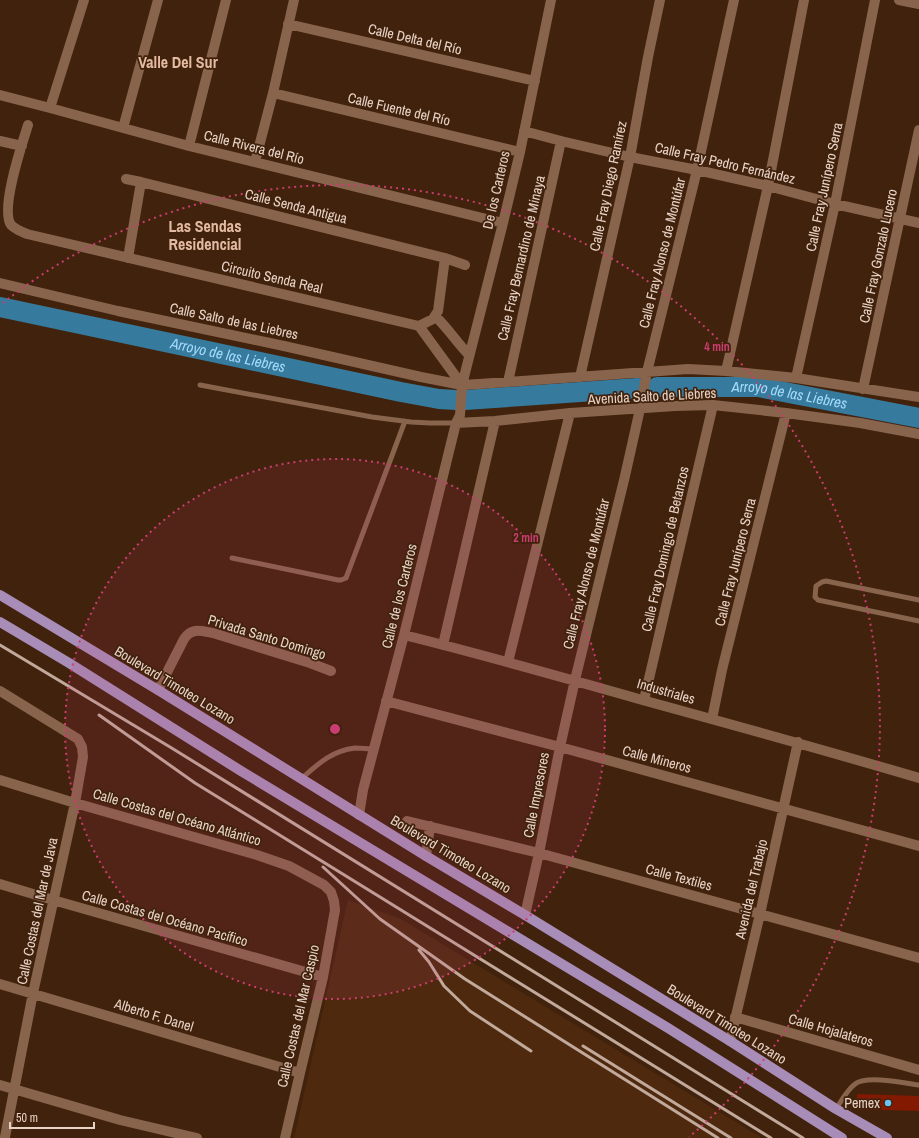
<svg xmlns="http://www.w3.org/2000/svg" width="919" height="1138" viewBox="0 0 919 1138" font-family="'Archivo Narrow',sans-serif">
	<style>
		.built { fill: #4e290e }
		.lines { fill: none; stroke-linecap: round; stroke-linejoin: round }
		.river { stroke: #367a9d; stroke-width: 20 }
		.building { fill: #841901 }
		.lane { stroke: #88644d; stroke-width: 5 }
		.street { stroke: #88644d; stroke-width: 10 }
		.primary { stroke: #a78db7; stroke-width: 10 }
		.rail { stroke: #c1a99b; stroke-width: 3 }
		.ring { fill: none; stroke: #ca3d71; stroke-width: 2; stroke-dasharray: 2 4 }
		.poi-dot { fill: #6ac3f2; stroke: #41220c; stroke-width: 1.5 }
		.labels { text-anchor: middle; stroke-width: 3.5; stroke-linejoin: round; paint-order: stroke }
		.street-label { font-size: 14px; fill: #e8d3c7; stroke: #41220c }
		.poi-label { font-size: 14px; fill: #e8d3c7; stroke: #41220c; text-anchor: end }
		.water-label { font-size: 15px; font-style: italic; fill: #a4daf9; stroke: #41220c }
		.quarter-label { font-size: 16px; font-weight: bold; fill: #e4bba2; stroke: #41220c }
		.centre { fill: #ca3d71; stroke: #41220c; stroke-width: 2 }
		.ring-label { font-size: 12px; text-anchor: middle; font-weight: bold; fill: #ca3d71; stroke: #41220c; stroke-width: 3.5; stroke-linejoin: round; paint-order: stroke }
	</style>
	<rect width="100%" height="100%" fill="#41220c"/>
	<path class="built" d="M 348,900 L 401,919 L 762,1138 L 294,1138 Z"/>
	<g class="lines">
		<g class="river">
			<path id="s1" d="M 0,307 L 401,392 L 439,399 L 456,400"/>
			<path id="s2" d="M 657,387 L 758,387 L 919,418"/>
			<path d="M 465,400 L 638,388"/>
		</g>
	</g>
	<path class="building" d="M 857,1094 L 919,1096 L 919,1111 L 856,1109 Z"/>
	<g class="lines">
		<path class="lane" d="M 200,385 L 372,417 L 411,422 L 430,423 L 456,423
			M 232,558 L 338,580 L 341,580 L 346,578 L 405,421
			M 919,600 L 826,581 L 822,582 L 816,586 L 815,597 L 818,600 L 919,621
			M 301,779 C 318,764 331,751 355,748 C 361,748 368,749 374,749
			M 836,1109 C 842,1100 847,1090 855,1084 C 866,1075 905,1083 919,1085"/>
		<path class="street" d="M 899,0 L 919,4
			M 288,24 L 535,81
			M 273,93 L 520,152
			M 0,95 L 50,108 L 189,146 L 503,223
			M 50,108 L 84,0
			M 28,125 C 22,144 0,209 11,225 C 15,229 22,232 27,234 L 419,326 L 462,385
			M 123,128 L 158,0
			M 524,131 L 561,141 L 630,157 L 697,170 L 768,186 L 835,204 L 919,223
			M 0,141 L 22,146
			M 189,146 L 226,0
			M 255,162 L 273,93 L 294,0
			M 126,179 L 141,182 L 445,258 L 465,265
			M 128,258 L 141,182
			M 0,283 L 118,311 L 284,346 L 421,377 L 462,385 L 479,384 L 688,369 L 726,371 L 796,378 L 919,397
			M 435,316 C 448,328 457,343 469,355
			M 419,326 L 433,319 L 438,311 L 445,258
			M 726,371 L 768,186 L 804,0
			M 580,377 L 630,157 L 648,57 L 660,0
			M 796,378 L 835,204 L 875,0
			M 508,382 L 561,141
			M 863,389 L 919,130
			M 456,423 L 495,421 L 570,413 L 675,406 L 713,405 L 786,413 L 860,423 L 919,434
			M 404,635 C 485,655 565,678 646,701 C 737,726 828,751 919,778
			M 443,645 L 495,421
			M 508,662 L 570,413
			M 158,690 L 184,639 C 192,627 201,631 213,633 L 310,663 L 331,671
			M 0,691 L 78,739 L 82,747 L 83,757 L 75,803 L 33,993 L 5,1137
			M 644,700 L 713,405
			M 386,701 L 560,747 L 919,846
			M 712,719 L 722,670 L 786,413
			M 0,780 L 75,803 L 257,855 L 289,866 L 324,885 L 331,892 L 334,901 L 335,910 L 323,977 L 300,1073 L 285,1138
			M 359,815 L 363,790 L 404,635 L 456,423 L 460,415 L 462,385 L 503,223 L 520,152 L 551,0
			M 407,821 L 539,853 L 919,958
			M 426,856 L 430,826
			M 0,884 L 53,900 L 323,977
			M 525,915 L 539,853 L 560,747 L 575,680 L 625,476 L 640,409 L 647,372 L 697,170 L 734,0
			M 0,984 L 300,1073
			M 735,1017 L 919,1070
			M 730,1041 L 760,914 L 798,742
			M 0,1085 L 120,1120 L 197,1138"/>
		<path class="primary" d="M 0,595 L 158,690 L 426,856 L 525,915 L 730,1041 L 836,1109 L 887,1138
			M 0,622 L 69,663 L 241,771 L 668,1028 L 842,1138"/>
		<path class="rail" d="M 0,645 L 170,747 L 803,1138
			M 99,715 L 195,783 L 771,1138
			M 323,867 L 380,919 L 465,979 L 718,1138
			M 419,950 L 429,962 L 444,986 L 470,1011 L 531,1051
			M 583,1046 L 731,1138"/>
	</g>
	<circle cx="335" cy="729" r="270" fill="#ca3d71" fill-opacity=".12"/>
	<g class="ring">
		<circle cx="335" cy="729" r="270"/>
		<path d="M3 303A540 540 0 0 1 689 1137"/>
	</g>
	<circle class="poi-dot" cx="888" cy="1103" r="4"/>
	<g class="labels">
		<g class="street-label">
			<text transform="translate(415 39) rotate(13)" y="5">Calle Delta del Río</text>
			<text transform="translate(399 109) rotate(13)" y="5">Calle Fuente del Río</text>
			<text transform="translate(254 147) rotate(14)" y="5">Calle Rivera del Río</text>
			<text transform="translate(725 163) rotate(13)" y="5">Calle Fray Pedro Fernández</text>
			<text transform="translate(608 186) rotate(-78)" y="5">Calle Fray Diego Ramírez</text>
			<text transform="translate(824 187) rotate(-78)" y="5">Calle Fray Junípero Serra</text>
			<text transform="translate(496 190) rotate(-77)" y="5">De los Carteros</text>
			<text transform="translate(296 206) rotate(14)" y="5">Calle Senda Antigua</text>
			<text transform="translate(662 253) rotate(-76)" y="5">Calle Fray Alonso de Montúfar</text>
			<text transform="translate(878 256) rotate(-78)" y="5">Calle Fray Gonzalo Lucero</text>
			<text transform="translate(521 258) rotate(-77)" y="5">Calle Fray Bernardino de Minaya</text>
			<text transform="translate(272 277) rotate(13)" y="5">Circuito Senda Real</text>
			<text transform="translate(234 321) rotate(12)" y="5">Calle Salto de las Liebres</text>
			<text transform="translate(652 396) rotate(-3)" y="5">Avenida Salto de Liebres</text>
			<text transform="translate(665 549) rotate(-77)" y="5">Calle Fray Domingo de Betanzos</text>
			<text transform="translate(735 562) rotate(-76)" y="5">Calle Fray Junípero Serra</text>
			<text transform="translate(586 574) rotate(-76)" y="5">Calle Fray Alonso de Montúfar</text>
			<text transform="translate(399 596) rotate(-76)" y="5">Calle de los Carteros</text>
			<text transform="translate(267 637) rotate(17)" y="5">Privada Santo Domingo</text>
			<text transform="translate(175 685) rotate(31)" y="5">Boulevard Timoteo Lozano</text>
			<text transform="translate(666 691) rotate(16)" y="5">Industriales</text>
			<text transform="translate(657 759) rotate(15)" y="5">Calle Mineros</text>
			<text transform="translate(536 795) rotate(-79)" y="5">Calle Impresores</text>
			<text transform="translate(177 817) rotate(16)" y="5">Calle Costas del Océano Atlántico</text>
			<text transform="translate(451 854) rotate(31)" y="5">Boulevard Timoteo Lozano</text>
			<text transform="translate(679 877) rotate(15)" y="5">Calle Textiles</text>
			<text transform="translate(751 889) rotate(-77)" y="5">Avenida del Trabajo</text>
			<text transform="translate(37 911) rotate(-78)" y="5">Calle Costas del Mar de Java</text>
			<text transform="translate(165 918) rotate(16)" y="5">Calle Costas del Océano Pacífico</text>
			<text transform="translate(154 1015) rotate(17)" y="5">Alberto F. Danel</text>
			<text transform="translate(298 1016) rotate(-77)" y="5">Calle Costas del Mar Caspio</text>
			<text transform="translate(727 1024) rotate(32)" y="5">Boulevard Timoteo Lozano</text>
			<text transform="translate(831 1030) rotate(16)" y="5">Calle Hojalateros</text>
		</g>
		<g class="poi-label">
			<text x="880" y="1108">Pemex</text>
		</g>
		<g class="water-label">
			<text dy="5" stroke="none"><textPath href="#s1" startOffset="233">Arroyo de las Liebres</textPath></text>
			<text dy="5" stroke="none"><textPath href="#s2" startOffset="133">Arroyo de las Liebres</textPath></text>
		</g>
		<g class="quarter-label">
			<text x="178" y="68">Valle Del Sur</text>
			<text x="205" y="232">Las Sendas<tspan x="205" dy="18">Residencial</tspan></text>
		</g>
	</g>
	<circle cx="335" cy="729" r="6" class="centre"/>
	<g class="ring-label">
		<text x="717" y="351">4 min</text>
		<text x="526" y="542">2 min</text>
	</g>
	<path d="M10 1122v6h84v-6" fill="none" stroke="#e8d3c7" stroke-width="2"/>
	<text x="16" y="1122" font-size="12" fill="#e8d3c7" stroke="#41220c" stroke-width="3" paint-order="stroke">50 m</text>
</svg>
